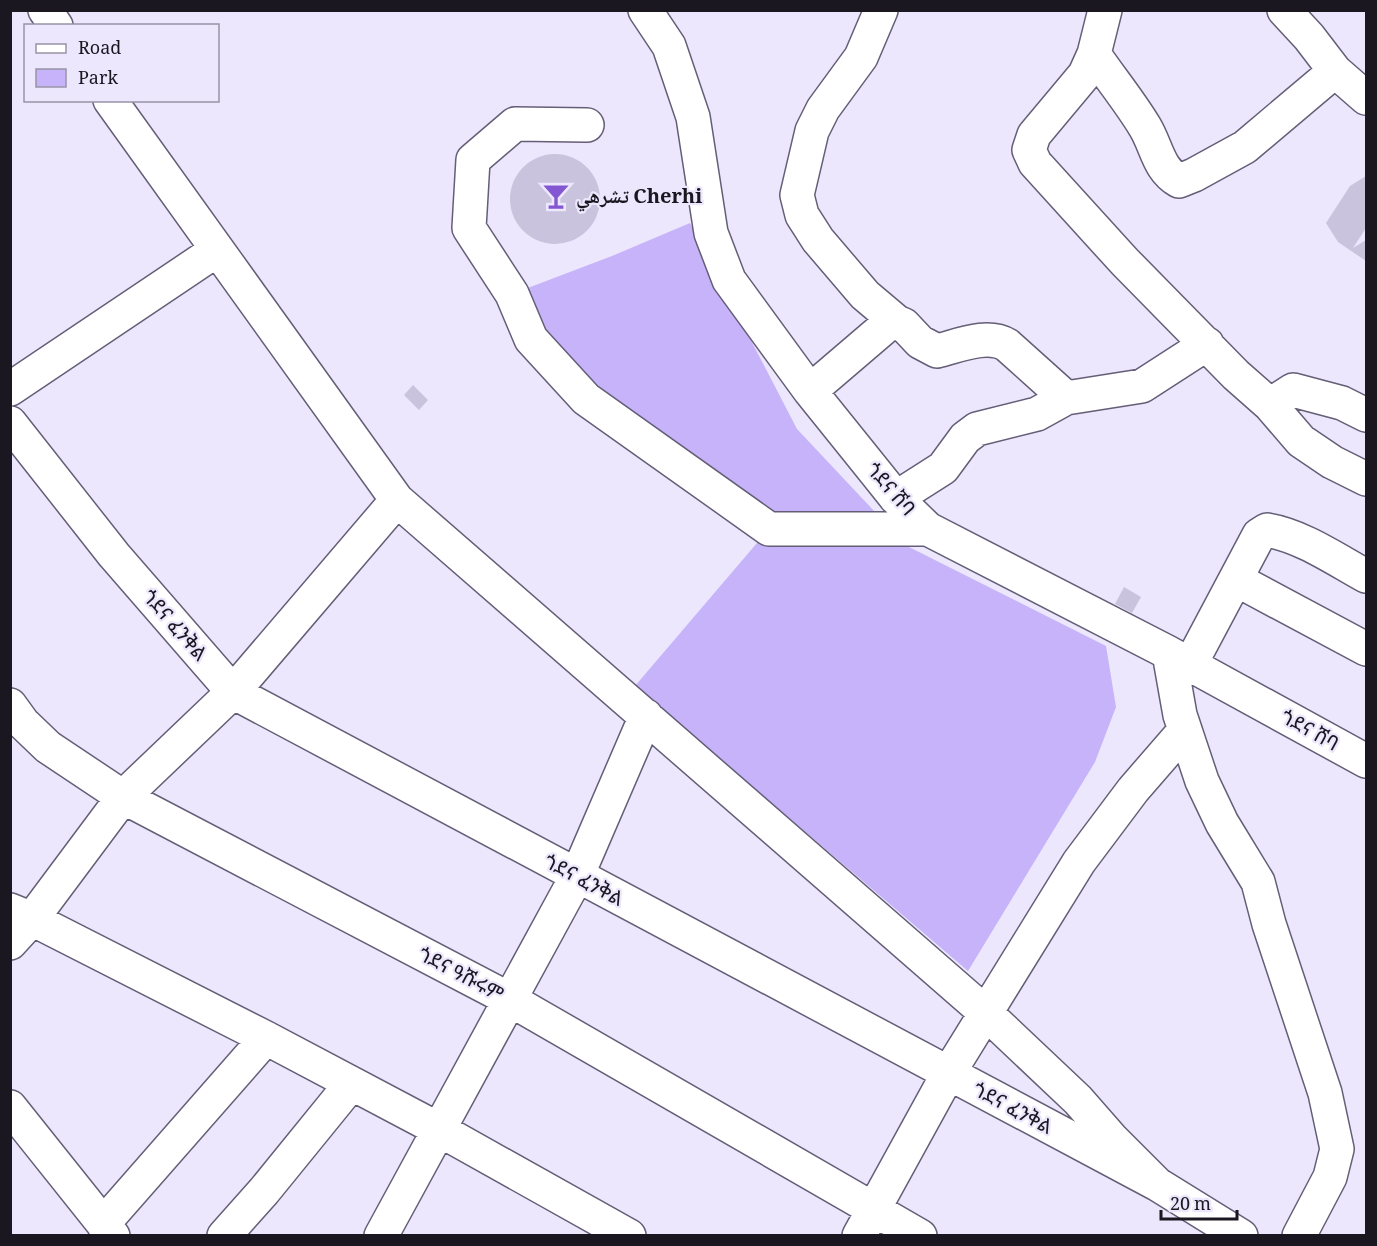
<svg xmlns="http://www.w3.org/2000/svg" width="1377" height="1246" viewBox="0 0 1377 1246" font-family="Georgia,'Noto Naskh Arabic','Noto Sans Ethiopic',serif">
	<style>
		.green { fill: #c6b3f9 }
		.building { fill: #c9c3de }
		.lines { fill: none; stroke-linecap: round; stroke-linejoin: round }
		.minor-casing { stroke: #645e76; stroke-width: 36 }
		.minor { stroke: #fff; stroke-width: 33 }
		.labels { text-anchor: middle; stroke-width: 4.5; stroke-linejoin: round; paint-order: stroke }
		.poi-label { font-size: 20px; font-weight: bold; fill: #1a1721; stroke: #ece7fd; text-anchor: start }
		.street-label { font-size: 20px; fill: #1a1721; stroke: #ece7fd }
	</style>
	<rect width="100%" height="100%" fill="#ece7fd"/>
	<path class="green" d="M 690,223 L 797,429 L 907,546 L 1106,646 L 1116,707 L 1095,762 L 968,971 L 635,686 L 769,529 L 586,399 L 512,294 L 612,256 Z"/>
	<path class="building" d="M510 199a45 45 0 1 1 90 0a45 45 0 1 1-90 0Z
		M 1366,176 L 1366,228 L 1353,248 L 1366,240 L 1366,261 L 1338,242 L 1326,223 L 1350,186 Z
		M 413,385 L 428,400 L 419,410 L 404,395 Z
		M 1124,587 L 1141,597 L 1132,613 L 1115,604 Z"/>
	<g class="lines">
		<defs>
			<path id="minor" d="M 45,10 L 56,26
				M 645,10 L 669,46 L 693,117 L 711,233 L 729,280 L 810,391 L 876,473 L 896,498 L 928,529 L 1169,653 L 1366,761
				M 881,10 L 861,57 L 823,109 L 812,131 L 797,195 L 802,215 L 818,240 L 865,295 L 897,322 L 904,325 L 920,342 L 937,351 C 958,346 987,333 1007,345 L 1066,398
				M 1105,10 L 1094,54 L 1085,74 L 1034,135 L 1029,150 L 1035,163 L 1125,262 L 1236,375 L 1270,405 L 1301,441 L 1332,462 L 1366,479
				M 1284,10 L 1309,37 L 1335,71 L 1366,98
				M 1094,54 C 1111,79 1130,102 1145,127 C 1157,147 1158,169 1179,181 L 1194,175 L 1245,147 L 1335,71
				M 110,100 L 397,500 L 987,1014 L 1078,1100 L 1113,1140 L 1157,1184
				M 587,125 L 515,124 L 473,160 L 469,228 L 512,294 L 531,339 L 586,399 L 769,529 L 928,529
				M 10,389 L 217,250
				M 810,391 L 886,326 L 897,322
				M 1270,405 L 1293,390 L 1342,403 L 1366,415
				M 10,423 L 114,555 L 233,692 L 1157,1184 L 1241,1236
				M 896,498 L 943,468 L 965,438 L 977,429 L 1037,414 L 1066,398 L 1142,386 L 1207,344
				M 1237,580 L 1366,649
				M 1169,653 L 1180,715 L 1202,781 L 1222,823 L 1258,882 L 1269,924 L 1325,1093 L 1337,1149 L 1330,1177 L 1299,1236
				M 1190,665 L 1259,535 L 1267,530 C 1302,536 1335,559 1366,576
				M 10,705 L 23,723 L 48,747 L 123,797 L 509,999 L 920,1236
				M 10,910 L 32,919 L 266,1038 L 438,1129 L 629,1236
				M 10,943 L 32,919 L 123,797 L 233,692 L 397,500
				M 10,1107 L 113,1236
				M 103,1224 L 266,1038
				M 224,1236 L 264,1191 L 351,1084
				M 381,1236 L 577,876 L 646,716
				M 859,1236 L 948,1074 L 1079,862 L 1133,790 L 1185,730"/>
		</defs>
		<use href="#minor" class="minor-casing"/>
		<use href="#minor" class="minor"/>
	</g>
	<defs>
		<symbol id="bar-bare" viewBox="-9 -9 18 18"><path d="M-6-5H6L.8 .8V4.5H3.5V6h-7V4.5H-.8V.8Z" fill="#8357d1" stroke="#ece7fd" stroke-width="2.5" paint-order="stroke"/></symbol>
	</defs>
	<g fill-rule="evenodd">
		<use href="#bar-bare" x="537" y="177" width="38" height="38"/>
	</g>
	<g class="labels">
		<g class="poi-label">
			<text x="576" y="203">تشرهي Cherhi</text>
		</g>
		<g class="street-label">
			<text transform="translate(891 489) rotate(49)" y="7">ጎደና ሸባ</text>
			<text transform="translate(175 625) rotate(49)" y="7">ጎደና ፈንቅል</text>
			<text transform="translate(1310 730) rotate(29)" y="7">ጎደና ሸባ</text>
			<text transform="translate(584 880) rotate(28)" y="7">ጎደና ፈንቅል</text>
			<text transform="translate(461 974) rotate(28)" y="7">ጎደና ዓሹሩም</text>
			<text transform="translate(1013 1108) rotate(28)" y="7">ጎደና ፈንቅል</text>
		</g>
	</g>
	<rect width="1377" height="1246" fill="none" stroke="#1a1721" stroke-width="24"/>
	<rect x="24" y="24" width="195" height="78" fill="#ece7fd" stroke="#9894a5" stroke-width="1.5"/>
	<rect x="36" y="44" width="30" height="9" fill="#ffffff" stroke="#9894a5" stroke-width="1.5"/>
	<text x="78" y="54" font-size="18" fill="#1a1721">Road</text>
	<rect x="36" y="69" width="30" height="18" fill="#c6b3f9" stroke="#9894a5" stroke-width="1.5"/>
	<text x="78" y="84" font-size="18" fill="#1a1721">Park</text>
	<path d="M1161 1210v9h76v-9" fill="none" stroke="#1a1721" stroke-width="3"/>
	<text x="1170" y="1210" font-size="18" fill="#1a1721" stroke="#ece7fd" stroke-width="4.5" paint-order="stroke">20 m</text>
</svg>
